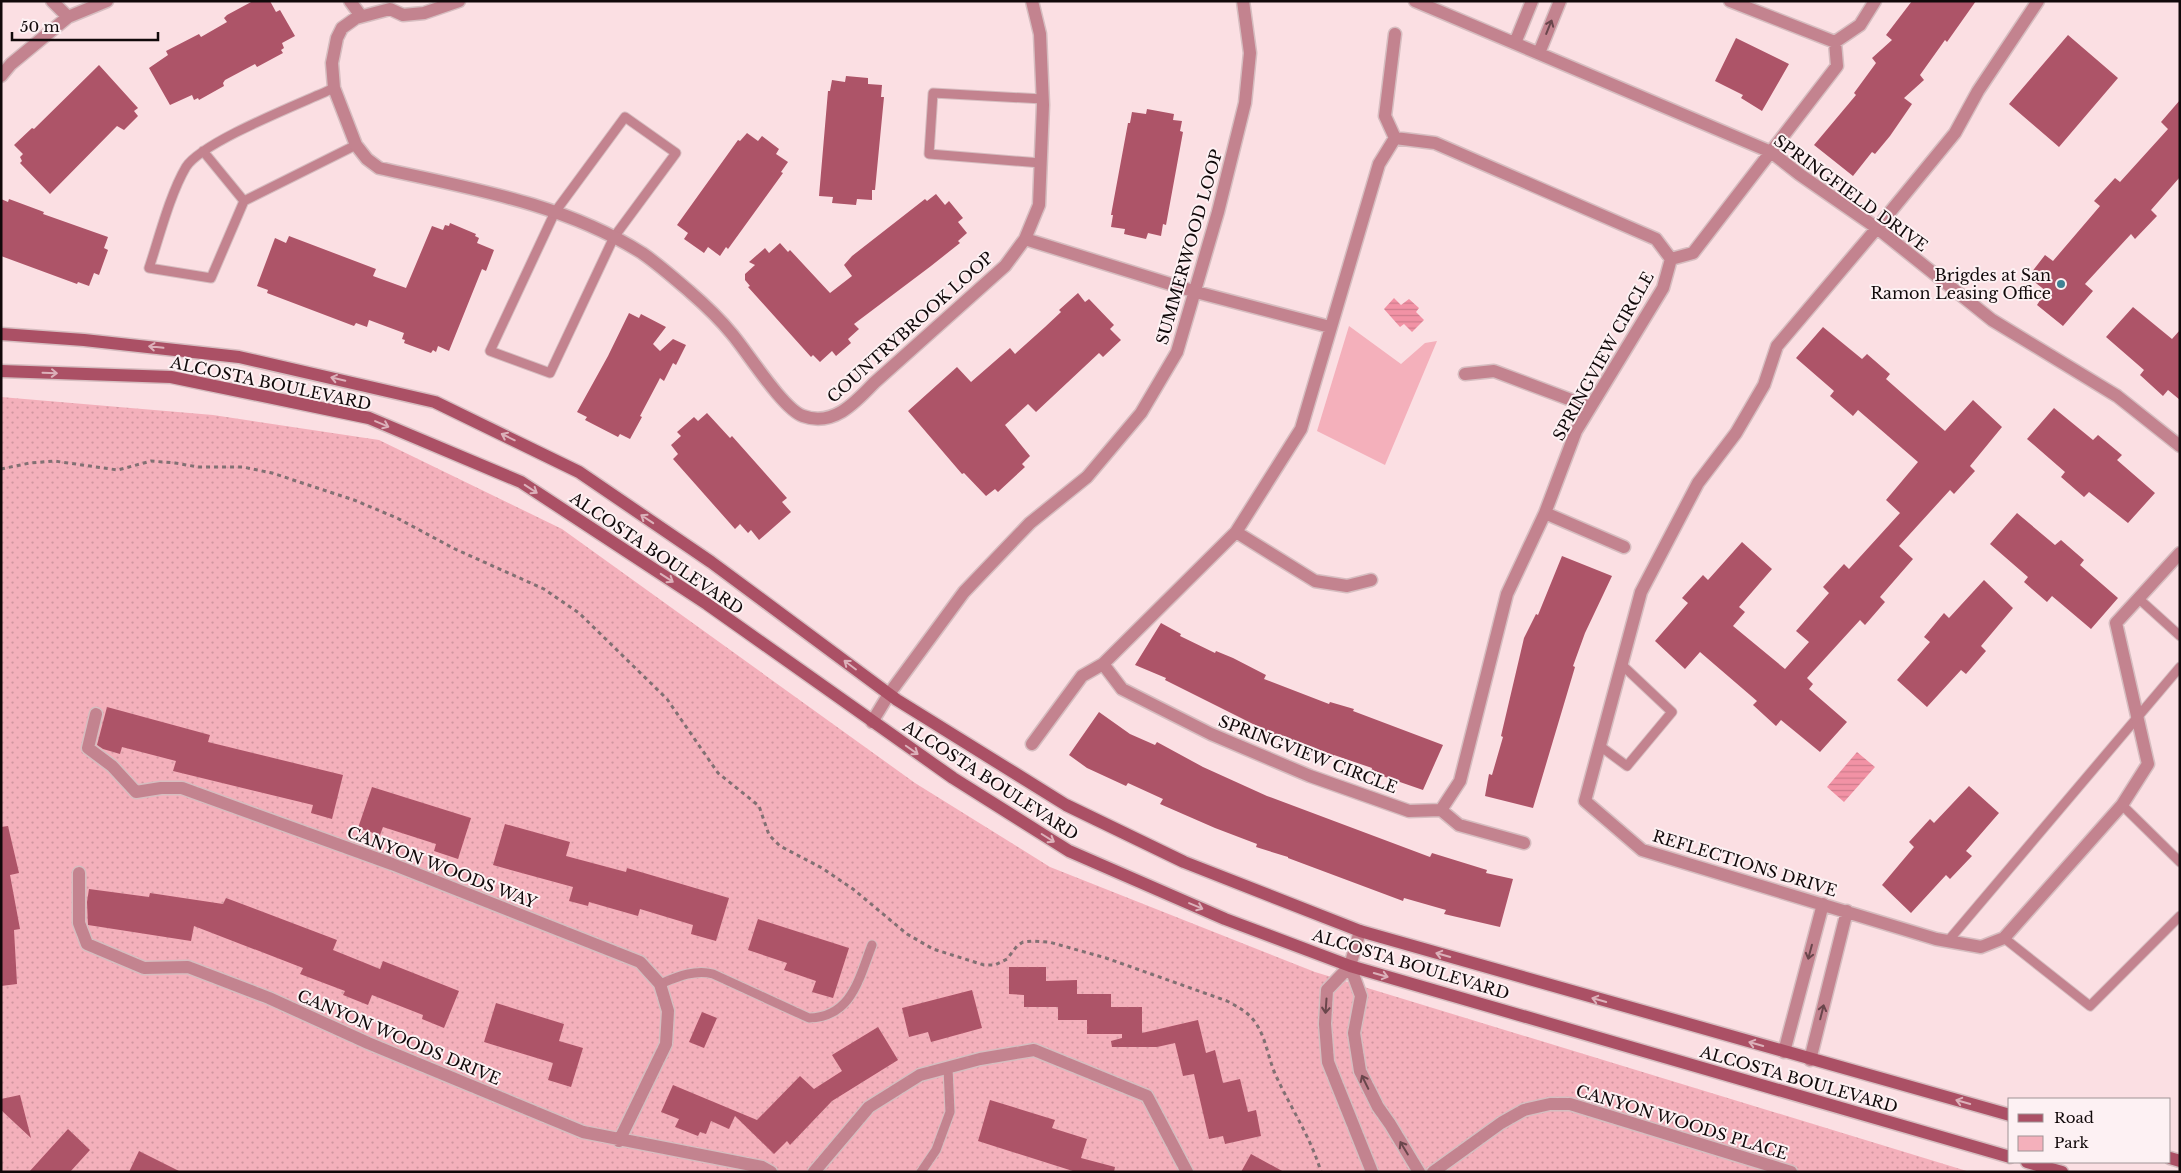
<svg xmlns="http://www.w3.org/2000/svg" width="2181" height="1173" viewBox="0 0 2181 1173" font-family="'Libre Baskerville',serif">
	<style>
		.grass { fill: url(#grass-dots) }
		.green { fill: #f4b0bb }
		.water { fill: url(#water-rules) }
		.building { fill: #ad5468 }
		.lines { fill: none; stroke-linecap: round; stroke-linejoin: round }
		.service-casing { stroke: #d6bdc0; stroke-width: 11 }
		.minor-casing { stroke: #d6bdc0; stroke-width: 15 }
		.secondary-casing { stroke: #d6bdc0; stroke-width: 15 }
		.path { stroke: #827073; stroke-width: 3; stroke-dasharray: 4 4; stroke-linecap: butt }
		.service { stroke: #c3838f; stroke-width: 9 }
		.minor { stroke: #c3838f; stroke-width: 12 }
		.secondary { stroke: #ab5065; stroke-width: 12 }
		.oneway { stroke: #6a464c }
		.oneway2 { stroke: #dcb1ba }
		.poi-dot { fill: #408294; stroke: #fdf1f3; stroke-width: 2 }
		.labels { text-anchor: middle; stroke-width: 4; stroke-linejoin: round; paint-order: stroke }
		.street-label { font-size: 16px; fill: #11090a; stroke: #fdf1f3 }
		.poi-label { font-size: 16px; fill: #11090a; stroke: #fdf1f3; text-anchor: end }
	</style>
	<defs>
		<pattern id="grass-dots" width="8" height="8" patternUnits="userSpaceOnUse" patternTransform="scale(1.25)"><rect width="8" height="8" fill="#f4b0bb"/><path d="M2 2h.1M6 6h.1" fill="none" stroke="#d0969f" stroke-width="1.8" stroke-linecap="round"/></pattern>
		<pattern id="water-rules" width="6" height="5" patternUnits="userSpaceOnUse" patternTransform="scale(1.25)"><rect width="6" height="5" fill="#f292a5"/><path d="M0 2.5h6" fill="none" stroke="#ce7d8d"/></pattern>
	</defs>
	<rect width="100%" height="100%" fill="#fbdfe3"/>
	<path class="grass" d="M 1,397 L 213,415 L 379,440 L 562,529 L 915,783 L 1050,867 L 1315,972 L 1970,1172 L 1,1172 Z"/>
	<path class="green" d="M 1349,326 L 1401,364 L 1425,343 L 1437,341 L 1385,465 L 1317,431 Z"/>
	<path class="water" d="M 1394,298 L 1401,305 L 1409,299 L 1419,308 L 1416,312 L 1424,320 L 1412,332 L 1404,324 L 1400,327 L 1384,309 Z
		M 1857,752 L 1875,767 L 1844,802 L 1827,787 Z"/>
	<path class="building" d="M 253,1 L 270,1 L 276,12 L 280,10 L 295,36 L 282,43 L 284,48 L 281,50 L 283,53 L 257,67 L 255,64 L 225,80 L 223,83 L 224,86 L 199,100 L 198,98 L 194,100 L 192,95 L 170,105 L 149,68 L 168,55 L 166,51 L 199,34 L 201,37 L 227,22 L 224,18 L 227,15 Z
		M 1912,1 L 1976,1 L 1947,42 L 1945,40 L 1920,75 L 1924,80 L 1904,98 L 1912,104 L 1890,136 L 1875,154 L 1872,152 L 1853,176 L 1814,145 L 1856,95 L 1854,93 L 1876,63 L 1872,58 L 1892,40 L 1886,35 Z
		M 2068,35 L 2118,78 L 2059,147 L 2009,104 Z
		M 1736,38 L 1789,64 L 1762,111 L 1741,98 L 1743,95 L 1715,81 Z
		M 99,65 L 138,108 L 134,111 L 138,116 L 124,130 L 117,126 L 50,194 L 20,163 L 22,161 L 20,157 L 23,154 L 14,145 L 32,128 L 34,129 Z
		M 846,76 L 868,78 L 868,84 L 882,85 L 881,97 L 884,97 L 875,190 L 872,190 L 872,200 L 857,199 L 856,205 L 832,203 L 833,197 L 819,196 L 828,91 L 830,91 L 832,80 L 845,82 Z
		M 2180,100 L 2180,177 L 2151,210 L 2157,216 L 2135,239 L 2131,234 L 2085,284 L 2093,291 L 2063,326 L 2037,305 L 2046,291 L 2028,277 L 2045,255 L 2053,261 L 2100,206 L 2094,201 L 2115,178 L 2120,182 L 2168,129 L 2161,122 Z
		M 1147,109 L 1174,114 L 1173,120 L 1182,121 L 1180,131 L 1183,132 L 1166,225 L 1163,224 L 1161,236 L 1148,233 L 1146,239 L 1124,234 L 1125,229 L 1111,227 L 1113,215 L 1111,215 L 1128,123 L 1130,123 L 1132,112 L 1146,114 Z
		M 747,133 L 758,141 L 762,136 L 779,149 L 776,154 L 788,162 L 781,172 L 783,173 L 728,249 L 726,247 L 720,256 L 708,247 L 704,253 L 684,239 L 688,233 L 677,225 L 738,140 L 740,141 Z
		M 936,194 L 945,205 L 949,201 L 963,218 L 958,222 L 967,233 L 958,241 L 960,243 L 931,266 L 854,324 L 859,329 L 848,339 L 851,343 L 836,356 L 832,351 L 820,362 L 813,355 L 811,357 L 748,287 L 750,286 L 745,280 L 745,274 L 755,265 L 749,262 L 765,248 L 769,253 L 780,243 L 788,252 L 790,250 L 830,293 L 852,276 L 844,265 L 852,256 L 925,199 L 927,201 Z
		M 1,199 L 8,202 L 9,199 L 44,212 L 43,214 L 108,237 L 104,248 L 108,250 L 99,275 L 94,273 L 89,286 L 78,282 L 77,284 L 1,256 Z
		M 450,223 L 476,234 L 475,236 L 479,238 L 477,243 L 494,250 L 486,271 L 482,269 L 449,351 L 438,346 L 436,352 L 433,350 L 431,353 L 404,343 L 405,340 L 402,339 L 404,333 L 369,320 L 367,327 L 356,323 L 354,326 L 267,293 L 268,290 L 257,286 L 275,238 L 286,243 L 289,236 L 376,269 L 373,276 L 406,288 L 432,226 L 443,230 L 445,225 L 449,226 Z
		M 1078,293 L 1085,302 L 1089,299 L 1114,325 L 1110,329 L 1121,340 L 1103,357 L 1099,353 L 1036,412 L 1028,404 L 1005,425 L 1030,456 L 1022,464 L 1025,467 L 998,492 L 995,489 L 986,496 L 964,473 L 962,474 L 908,411 L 957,367 L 971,382 L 1010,348 L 1015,354 L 1045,327 L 1061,312 L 1059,310 Z
		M 2133,307 L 2172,339 L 2180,330 L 2180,400 L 2168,390 L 2163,396 L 2140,375 L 2144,370 L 2106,337 Z
		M 629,313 L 639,318 L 641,314 L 666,327 L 653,344 L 660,351 L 673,339 L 686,345 L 676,365 L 673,363 L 664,381 L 660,378 L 658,382 L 640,416 L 642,417 L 630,439 L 620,434 L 618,437 L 585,420 L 587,417 L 577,412 L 608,356 Z
		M 1823,327 L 1862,359 L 1867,354 L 1890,374 L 1886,379 L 1945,431 L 1973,400 L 2002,427 L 1970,466 L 1975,471 L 1954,494 L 1950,490 L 1899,546 L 1913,559 L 1880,597 L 1885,602 L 1865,625 L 1860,620 L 1807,678 L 1813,684 L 1809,689 L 1847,722 L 1820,752 L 1781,720 L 1776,726 L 1753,705 L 1757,701 L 1700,652 L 1685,669 L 1655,641 L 1688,603 L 1682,598 L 1703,575 L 1708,580 L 1742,542 L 1772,569 L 1739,607 L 1745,612 L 1733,626 L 1785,669 L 1809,642 L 1796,631 L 1829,593 L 1823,587 L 1844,564 L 1849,569 L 1900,513 L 1886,500 L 1918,462 L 1858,410 L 1853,416 L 1830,396 L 1834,391 L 1796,358 Z
		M 2054,408 L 2093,440 L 2098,435 L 2122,455 L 2117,460 L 2155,493 L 2128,523 L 2089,492 L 2084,497 L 2061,477 L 2065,472 L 2027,439 Z
		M 707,413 L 730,438 L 732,436 L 787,498 L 782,502 L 791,512 L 759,540 L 751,530 L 748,533 L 740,524 L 735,529 L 673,459 L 678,454 L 671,445 L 681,436 L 677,432 L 694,417 L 698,421 Z
		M 2017,513 L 2055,545 L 2061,540 L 2084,560 L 2080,565 L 2118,598 L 2091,629 L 2052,596 L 2047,602 L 2024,582 L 2028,577 L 1990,544 Z
		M 1562,556 L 1612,576 L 1585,633 L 1573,666 L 1575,667 L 1533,808 L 1485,796 L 1489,774 L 1492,775 L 1503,737 L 1501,736 L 1524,638 L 1536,614 L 1538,615 Z
		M 1984,580 L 2013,608 L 1981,646 L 1986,651 L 1966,674 L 1961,670 L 1927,707 L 1897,680 L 1930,642 L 1924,637 L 1944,613 L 1949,618 Z
		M 1161,623 L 1181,634 L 1180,636 L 1215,653 L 1216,651 L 1233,658 L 1266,675 L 1264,679 L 1329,704 L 1330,702 L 1354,709 L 1353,711 L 1443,745 L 1423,790 L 1371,772 L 1372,768 L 1334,755 L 1332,758 L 1258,729 L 1259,727 L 1165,680 L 1166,678 L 1135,665 Z
		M 107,707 L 210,735 L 208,742 L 343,775 L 332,819 L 311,813 L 313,805 L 173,771 L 176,761 L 122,747 L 120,754 L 103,749 L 97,745 Z
		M 1099,712 L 1130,734 L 1155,745 L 1157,742 L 1203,767 L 1267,796 L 1430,857 L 1432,853 L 1487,870 L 1486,873 L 1513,879 L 1500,927 L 1444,914 L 1446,910 L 1404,898 L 1403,901 L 1288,858 L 1288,857 L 1256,847 L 1257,844 L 1215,828 L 1160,804 L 1163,799 L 1128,783 L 1126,786 L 1087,768 L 1069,755 Z
		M 1969,786 L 1999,813 L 1966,851 L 1972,856 L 1950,879 L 1946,875 L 1911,913 L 1882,885 L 1914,847 L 1909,842 L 1930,819 L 1934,823 Z
		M 372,787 L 471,818 L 458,859 L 434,851 L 436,844 L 383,827 L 380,835 L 358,828 Z
		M 505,824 L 570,842 L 566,856 L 626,872 L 627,868 L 729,898 L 716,941 L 691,934 L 693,925 L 640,909 L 638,916 L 589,902 L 588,906 L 569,901 L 573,887 L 493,865 Z
		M 8,826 L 19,873 L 10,875 L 20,929 L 14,930 L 17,984 L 1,986 L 1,827 Z
		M 89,889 L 149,897 L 150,893 L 223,904 L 226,898 L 337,940 L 333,950 L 380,969 L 383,961 L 459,991 L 444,1028 L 422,1019 L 423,1015 L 372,995 L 368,1005 L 343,995 L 345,991 L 300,974 L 303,968 L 194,926 L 191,941 L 88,925 L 87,902 Z
		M 758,919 L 849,948 L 833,998 L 812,992 L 816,981 L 784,970 L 787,963 L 748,950 Z
		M 1009,967 L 1046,967 L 1046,981 L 1077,980 L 1077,994 L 1111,994 L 1111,1007 L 1142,1007 L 1142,1033 L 1198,1020 L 1206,1053 L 1215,1050 L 1223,1083 L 1240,1079 L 1248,1112 L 1256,1110 L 1261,1136 L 1225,1144 L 1223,1136 L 1209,1139 L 1194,1074 L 1183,1076 L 1175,1043 L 1157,1047 L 1112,1047 L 1111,1041 L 1122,1038 L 1122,1034 L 1087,1034 L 1087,1020 L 1058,1020 L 1058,1007 L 1024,1007 L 1024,995 L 1009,994 Z
		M 972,990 L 982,1028 L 931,1042 L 928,1032 L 909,1037 L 902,1008 Z
		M 496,1003 L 564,1024 L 559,1041 L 583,1048 L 571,1087 L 548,1080 L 553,1063 L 484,1042 Z
		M 702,1012 L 717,1018 L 704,1048 L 689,1042 Z
		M 878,1027 L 898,1060 L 832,1101 L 790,1145 L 787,1141 L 774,1154 L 735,1116 L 729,1129 L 711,1121 L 706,1134 L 700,1132 L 698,1136 L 675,1127 L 679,1119 L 661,1112 L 673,1085 L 757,1120 L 800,1076 L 814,1089 L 842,1071 L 832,1055 Z
		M 20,1095 L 31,1138 L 1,1110 L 1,1099 Z
		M 990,1100 L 1055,1120 L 1052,1128 L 1087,1139 L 1081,1158 L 1115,1167 L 1114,1172 L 1076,1172 L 978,1141 Z
		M 68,1129 L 90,1150 L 70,1172 L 29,1172 Z
		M 139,1151 L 181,1172 L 129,1172 Z
		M 1251,1154 L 1284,1172 L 1241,1172 Z"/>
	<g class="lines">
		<defs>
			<path id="service" d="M 334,88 C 302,103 203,141 186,167 C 170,194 159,238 149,268 L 211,278 L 244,201 L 356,145
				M 625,117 L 676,153 L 614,237 L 550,373 L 490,351 L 555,212 Z
				M 203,151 L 244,201
				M 1041,163 L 929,154 L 933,93 L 1043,99
				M 2138,598 L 2180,636
				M 1600,746 L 1627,766 L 1672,712 L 1621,664
				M 2122,805 L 2180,862
				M 2004,938 L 2090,1006 L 2180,916
				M 1948,941 L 2180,667
				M 660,984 C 677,977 695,969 713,974 L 809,1018 C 852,1017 859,978 872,945
				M 921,1172 L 936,1150 L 950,1112 L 948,1068"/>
			<path id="minor" d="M 52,1 L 68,17
				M 350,1 L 361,16
				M 459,1 L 424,13 L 403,15 L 390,9 L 356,18 L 342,28 L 337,38 L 332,63 L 334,88 L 356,145 L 367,159 L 379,168 C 468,188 563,203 642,253 C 658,264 674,278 689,291 C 704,304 719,318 732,334 C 748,353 783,409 803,416 C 833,427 855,403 874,383 L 1005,266 L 1025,239 L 1039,205 L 1043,105 L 1040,34 L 1032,1
				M 1415,1 L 1771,152 L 1799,174 L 1877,228 L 1992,320 L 2117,396 L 2180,446
				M 1730,1 L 1835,42 L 1860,25 L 1875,1
				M 2038,1 L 1978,91 L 1955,133 L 1877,228 L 1777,346 L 1764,385 L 1736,433 L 1698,483 L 1641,592 L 1585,801 L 1642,850 L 1936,939 L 1981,947 L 2004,938 L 2122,805 L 2148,764 L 2116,623 L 2180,553
				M 1515,43 L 1532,1
				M 1539,53 L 1560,1
				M 1,76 L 11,64 L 68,17 L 107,1
				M 1395,138 L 1435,143 L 1656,239 L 1671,259 L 1663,288 L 1576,431 L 1545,513 L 1507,594 L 1460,781 L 1441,810 L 1409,811 L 1310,776 L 1211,734 L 1122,689 L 1103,664 L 1236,532 L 1301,429 L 1379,164 Z
				M 1395,138 L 1385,116 L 1395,34
				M 1025,239 L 1196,292 L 1330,327
				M 1671,259 L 1693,253 L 1837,66 L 1835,42
				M 1465,374 L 1494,371 L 1590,407
				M 1545,513 L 1624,547
				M 1236,532 L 1315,581 L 1347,586 L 1371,580
				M 96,714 L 88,748 L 112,766 L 136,792 L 161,788 L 182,788 L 392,864 L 640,962 L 660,984 L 668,1011 L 666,1044 L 619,1141
				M 872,722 L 889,694 L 964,592 L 1030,523 L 1087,477 L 1141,413 L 1177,352 L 1218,212 L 1245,103 L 1250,53 L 1243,1
				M 1032,744 L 1082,676 L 1103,664
				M 1441,810 L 1459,825 L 1524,843
				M 79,873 L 79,923 L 87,944 L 144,968 L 188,967 L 269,998 L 368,1043 L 583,1132 L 762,1167 L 771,1172
				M 1360,931 L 1350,966 L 1327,990 L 1325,1024 L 1328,1062 L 1372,1172
				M 1350,966 L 1361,996 L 1354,1033 L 1360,1071 L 1378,1107 L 1390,1124 L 1419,1172
				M 1784,1052 L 1823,904
				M 1810,1060 L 1847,911
				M 814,1172 L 869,1107 L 920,1075 L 980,1059 L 1034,1050 L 1147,1096 L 1187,1172
				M 1433,1172 L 1501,1123 L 1524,1110 L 1550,1104 L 1570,1104 L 1791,1172"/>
			<path id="secondary" d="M 1,334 L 84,340 L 239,357 L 435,402 L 579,472 L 711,562 L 897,700 L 1066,805 L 1184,862 L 1360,931 L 2010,1115
				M 1,371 L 171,377 L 369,418 L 521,482 L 707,604 L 953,778 L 1069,851 L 1225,919 L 1350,966 L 2010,1157
				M 2170,1158 L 2180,1161
				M 2027,1162 L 2062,1172"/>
		</defs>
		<use href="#service" class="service-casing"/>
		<use href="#minor" class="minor-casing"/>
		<use href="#secondary" class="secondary-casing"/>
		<path class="path" d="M 1,469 L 30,463 L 54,461 L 118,470 L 151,461 L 175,463 L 198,467 L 243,467 L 272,473 L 354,500 L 397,518 L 455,549 L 544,589 L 579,613 L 667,699 L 718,773 L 759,806 L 769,835 L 780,846 L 822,868 L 853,889 L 907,934 L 933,949 L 984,965 L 995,965 L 1007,959 L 1017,946 L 1023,942 L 1033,941 L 1049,942 L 1106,958 L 1227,1001 C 1238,1007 1248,1012 1255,1022 C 1267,1039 1268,1060 1277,1078 C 1292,1110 1311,1138 1321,1172"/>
		<use href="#service" class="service"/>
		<use href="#minor" class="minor"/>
		<use href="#secondary" class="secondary"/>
	</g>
	<defs><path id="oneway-shaft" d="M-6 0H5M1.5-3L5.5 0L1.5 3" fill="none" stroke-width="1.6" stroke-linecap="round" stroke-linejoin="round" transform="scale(1.25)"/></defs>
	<g class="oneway">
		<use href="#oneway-shaft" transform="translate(1549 27) rotate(-68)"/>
		<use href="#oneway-shaft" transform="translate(1810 952) rotate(105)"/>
		<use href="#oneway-shaft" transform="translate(1326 1006) rotate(94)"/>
		<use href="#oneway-shaft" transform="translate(1822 1012) rotate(-76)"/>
		<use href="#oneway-shaft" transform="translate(1365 1082) rotate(-116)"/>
		<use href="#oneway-shaft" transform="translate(1404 1148) rotate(-121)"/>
	</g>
	<g class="oneway2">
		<use href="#oneway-shaft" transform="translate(156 347) rotate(-174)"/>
		<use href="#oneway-shaft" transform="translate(50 373) rotate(2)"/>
		<use href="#oneway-shaft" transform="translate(338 379) rotate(-167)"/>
		<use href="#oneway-shaft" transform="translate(382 424) rotate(23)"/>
		<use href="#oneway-shaft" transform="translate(508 437) rotate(-154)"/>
		<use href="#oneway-shaft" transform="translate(531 489) rotate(33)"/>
		<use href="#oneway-shaft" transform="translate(647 519) rotate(-146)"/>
		<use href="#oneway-shaft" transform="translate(667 578) rotate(33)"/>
		<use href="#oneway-shaft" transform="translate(850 665) rotate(-143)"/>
		<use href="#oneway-shaft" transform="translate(912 750) rotate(35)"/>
		<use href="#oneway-shaft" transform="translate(1048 838) rotate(32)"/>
		<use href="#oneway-shaft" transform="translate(1196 906) rotate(23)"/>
		<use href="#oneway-shaft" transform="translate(1443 955) rotate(-164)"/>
		<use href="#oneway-shaft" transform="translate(1381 975) rotate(16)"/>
		<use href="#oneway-shaft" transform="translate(1599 1000) rotate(-164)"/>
		<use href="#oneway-shaft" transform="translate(1756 1044) rotate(-164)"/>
		<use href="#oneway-shaft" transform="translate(1963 1102) rotate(-164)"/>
	</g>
	<circle class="poi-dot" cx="2061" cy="284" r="5"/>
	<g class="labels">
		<g class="street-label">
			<text transform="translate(1851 193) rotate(36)" y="6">SPRINGFIELD DRIVE</text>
			<text transform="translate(1189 247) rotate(-74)" y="6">SUMMERWOOD LOOP</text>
			<text transform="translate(910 327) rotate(-42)" y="6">COUNTRYBROOK LOOP</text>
			<text transform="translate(1603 356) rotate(-61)" y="6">SPRINGVIEW CIRCLE</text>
			<text transform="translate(271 383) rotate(12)" y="6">ALCOSTA BOULEVARD</text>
			<text transform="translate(657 553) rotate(34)" y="6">ALCOSTA BOULEVARD</text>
			<text transform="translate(1308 754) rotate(21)" y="6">SPRINGVIEW CIRCLE</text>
			<text transform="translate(991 780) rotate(33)" y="6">ALCOSTA BOULEVARD</text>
			<text transform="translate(1745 863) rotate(17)" y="6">REFLECTIONS DRIVE</text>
			<text transform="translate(442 867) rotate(21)" y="6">CANYON WOODS WAY</text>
			<text transform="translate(1411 964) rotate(17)" y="6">ALCOSTA BOULEVARD</text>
			<text transform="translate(399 1037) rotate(23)" y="6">CANYON WOODS DRIVE</text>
			<text transform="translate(1799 1079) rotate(16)" y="6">ALCOSTA BOULEVARD</text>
			<text transform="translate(1682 1122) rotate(17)" y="6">CANYON WOODS PLACE</text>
		</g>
		<g class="poi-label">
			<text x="2051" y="281">Brigdes at San<tspan x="2051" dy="18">Ramon Leasing Office</tspan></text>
		</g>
	</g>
	<rect width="2181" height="1173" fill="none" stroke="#11090a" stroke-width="5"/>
	<rect x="2008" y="1098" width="162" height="65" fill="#fdf1f3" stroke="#9f9496"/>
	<rect x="2018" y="1114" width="25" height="8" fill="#ab5065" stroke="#9f9496"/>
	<text x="2054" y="1123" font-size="15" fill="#11090a">Road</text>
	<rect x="2018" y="1136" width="25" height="15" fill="#f4b0bb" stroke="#9f9496"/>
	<text x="2054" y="1148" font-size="15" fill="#11090a">Park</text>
	<path d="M12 32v8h146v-8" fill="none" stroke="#11090a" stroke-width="2.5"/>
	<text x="20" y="32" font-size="15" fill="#11090a" stroke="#fdf1f3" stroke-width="4" paint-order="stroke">50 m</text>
</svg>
